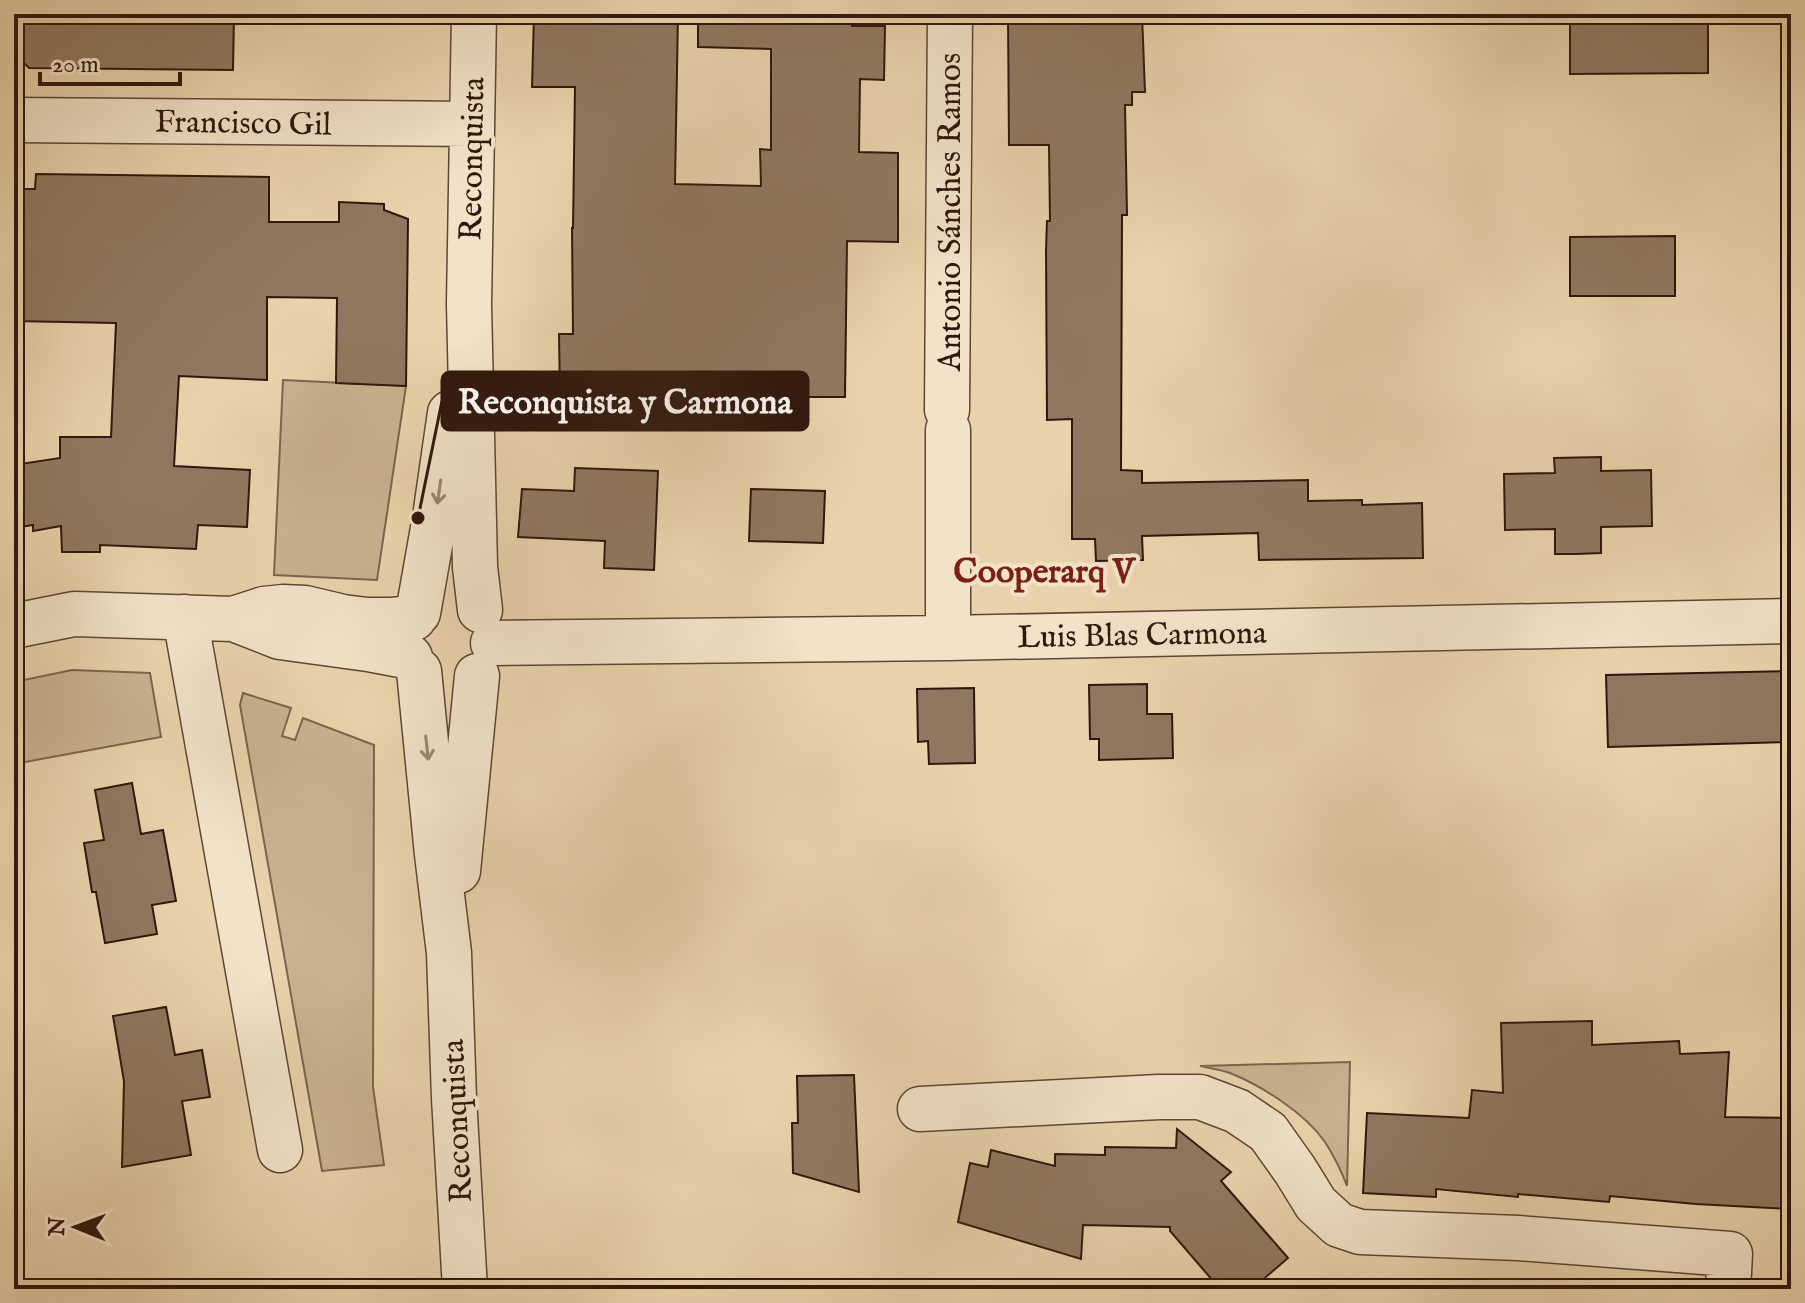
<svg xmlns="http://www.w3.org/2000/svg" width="1805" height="1303" viewBox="0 0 1805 1303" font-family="'IM FELL English',serif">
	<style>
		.green { fill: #cab290; stroke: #7d644f; stroke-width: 2 }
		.building { fill: #907860; stroke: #30170e; stroke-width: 2 }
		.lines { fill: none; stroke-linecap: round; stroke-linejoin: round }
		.minor-casing { stroke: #5e4635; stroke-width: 47 }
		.minor { stroke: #f1e2c8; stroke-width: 44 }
		.oneway { stroke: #9a8774 }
		.labels { text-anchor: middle; stroke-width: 8; stroke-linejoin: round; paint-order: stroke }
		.street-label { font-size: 32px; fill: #30170e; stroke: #f1e2c8 }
		.neighbourhood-label { font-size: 34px; font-weight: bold; fill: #7a1f14; stroke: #f1e2c8 }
		.leader { fill: none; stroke: #30170e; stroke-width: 3 }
		.callout-dot { fill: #30170e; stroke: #f1e2c8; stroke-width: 3 }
		.callout { fill: #30170e; stroke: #30170e; stroke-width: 3 }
		.callout-label { font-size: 34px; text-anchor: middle; font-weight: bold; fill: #fff }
	</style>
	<rect width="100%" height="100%" fill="#e9d2ab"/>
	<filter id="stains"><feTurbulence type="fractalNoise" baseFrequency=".0025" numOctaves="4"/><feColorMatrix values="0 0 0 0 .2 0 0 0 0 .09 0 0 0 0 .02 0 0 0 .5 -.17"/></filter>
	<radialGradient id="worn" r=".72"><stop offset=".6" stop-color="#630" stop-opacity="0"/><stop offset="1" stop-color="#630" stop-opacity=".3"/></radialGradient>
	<path class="green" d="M 283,380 L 406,386 L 377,580 L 274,575 Z
		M 72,670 L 150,673 L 161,737 L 14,764 L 14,682 Z
		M 243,693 L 291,708 L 282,736 L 295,740 L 303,718 L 374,745 L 373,1087 L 384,1165 L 322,1171 L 240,705 Z
		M 1350,1062 L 1347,1186 C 1341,1170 1334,1156 1325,1142 C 1305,1113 1262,1086 1230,1073 C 1221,1070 1210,1068 1200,1066 Z"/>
	<path class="building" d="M 21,14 L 234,14 L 233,70 L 29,68 L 14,53 L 14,16 L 21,16 Z
		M 534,14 L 678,14 L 675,184 L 761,186 L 760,149 L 771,150 L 771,49 L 698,47 L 698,14 L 852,14 L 852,26 L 885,26 L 884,80 L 860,79 L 859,152 L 898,153 L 898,242 L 847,241 L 845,397 L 799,397 L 799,375 L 723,375 L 723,404 L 560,394 L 559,334 L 573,334 L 572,228 L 573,228 L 575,87 L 532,87 Z
		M 1008,14 L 1142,14 L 1145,92 L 1132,92 L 1132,105 L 1125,105 L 1127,215 L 1122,215 L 1121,470 L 1142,471 L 1142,483 L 1308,480 L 1308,501 L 1362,500 L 1362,505 L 1422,503 L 1423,558 L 1259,560 L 1258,533 L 1142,536 L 1143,560 L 1096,561 L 1095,539 L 1072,539 L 1072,419 L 1047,420 L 1046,250 L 1047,221 L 1050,221 L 1049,145 L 1009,145 Z
		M 1570,14 L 1708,14 L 1708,73 L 1570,74 Z
		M 36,174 L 269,177 L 269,222 L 339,222 L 339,202 L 384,204 L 384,210 L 408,219 L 406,386 L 336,383 L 337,298 L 267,297 L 267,380 L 179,376 L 174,466 L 250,470 L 247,527 L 198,525 L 196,549 L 100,545 L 100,552 L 62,552 L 61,526 L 33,531 L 33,525 L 14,528 L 14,465 L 60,458 L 60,437 L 111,437 L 116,323 L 14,321 L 14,189 L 35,189 Z
		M 1675,236 L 1675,296 L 1570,296 L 1570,237 Z
		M 1601,457 L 1601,471 L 1651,470 L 1652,526 L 1601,527 L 1601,553 L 1577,554 L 1555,554 L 1555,529 L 1505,530 L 1504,474 L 1555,473 L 1554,458 Z
		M 575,468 L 658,471 L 654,570 L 604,568 L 605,541 L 518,537 L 522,489 L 574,491 Z
		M 751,489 L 825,491 L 823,543 L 749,541 Z
		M 1791,671 L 1791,742 L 1608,747 L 1606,675 Z
		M 1147,684 L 1147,714 L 1172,714 L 1173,758 L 1099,760 L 1099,739 L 1090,739 L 1089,685 Z
		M 974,688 L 975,763 L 929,764 L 928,741 L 918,742 L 917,689 Z
		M 132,783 L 141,834 L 163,830 L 176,901 L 152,905 L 157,934 L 105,943 L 96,892 L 92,892 L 84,843 L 104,840 L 95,790 Z
		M 166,1007 L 175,1055 L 202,1050 L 210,1097 L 182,1101 L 191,1155 L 122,1167 L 124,1081 L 113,1016 Z
		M 1592,1021 L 1592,1045 L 1679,1041 L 1680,1054 L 1729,1052 L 1725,1117 L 1791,1118 L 1791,1209 L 1696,1204 L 1610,1196 L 1609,1202 L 1518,1194 L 1518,1197 L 1436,1189 L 1436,1197 L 1363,1193 L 1367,1113 L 1469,1118 L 1472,1090 L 1503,1093 L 1501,1023 Z
		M 854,1075 L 859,1192 L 793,1173 L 792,1123 L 798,1123 L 797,1076 Z
		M 1177,1129 L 1231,1172 L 1221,1181 L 1288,1258 L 1252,1289 L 1220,1289 L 1170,1231 L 1170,1227 L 1083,1225 L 1081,1259 L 958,1222 L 970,1163 L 988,1167 L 991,1150 L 1055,1166 L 1055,1154 L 1105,1155 L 1105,1147 L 1176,1148 Z"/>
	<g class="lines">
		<defs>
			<path id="minor" d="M 474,14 L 469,304 L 475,567 L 480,610
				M 14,120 L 472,124
				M 947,410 L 950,14
				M 948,430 L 948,638
				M 418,613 L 435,517 L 450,413
				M 185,617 L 280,1150
				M 239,621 L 280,637 L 368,649 L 410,657
				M 14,626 L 74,614 L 233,619 L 264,609 L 283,607 L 305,608 L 343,617 L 367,620 L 392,620 L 414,618
				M 493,643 L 948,638 L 1791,621
				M 419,671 L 437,854 L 449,953 L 454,1098 L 465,1289
				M 458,871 L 477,676
				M 920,1109 L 1159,1097 L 1200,1097 L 1237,1111 L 1268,1132 L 1295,1170 L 1316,1204 L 1339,1225 L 1360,1232 L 1518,1238 L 1730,1254 L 1728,1289"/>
		</defs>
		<use href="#minor" class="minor-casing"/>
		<use href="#minor" class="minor"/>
	</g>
	<defs><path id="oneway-shaft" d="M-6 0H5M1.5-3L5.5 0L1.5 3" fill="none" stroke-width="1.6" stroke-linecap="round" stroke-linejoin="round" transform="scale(2)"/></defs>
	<g class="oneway">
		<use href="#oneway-shaft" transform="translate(439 492) rotate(98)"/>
		<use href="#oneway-shaft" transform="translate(427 748) rotate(84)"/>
	</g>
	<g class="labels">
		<g class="street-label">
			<text transform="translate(243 122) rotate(1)" y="11">Francisco Gil</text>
			<text transform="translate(471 159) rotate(-89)" y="11">Reconquista</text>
			<text transform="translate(949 212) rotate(-90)" y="11">Antonio Sánches Ramos</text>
			<text transform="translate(1142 634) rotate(-1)" y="11">Luis Blas Carmona</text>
			<text transform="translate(456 1121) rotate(-93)" y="11">Reconquista</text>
		</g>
		<g class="neighbourhood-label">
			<text x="1044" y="582">Cooperarq V</text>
		</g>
	</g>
	<path class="leader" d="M418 518L442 401"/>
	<circle class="callout-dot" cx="418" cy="518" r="8"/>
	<rect class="callout" x="442" y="372" width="366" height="58" rx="8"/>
	<g class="callout-label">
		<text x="625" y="413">Reconquista y Carmona</text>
	</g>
	<rect width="1805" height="1303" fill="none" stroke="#e9d2ab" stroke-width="48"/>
	<rect x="16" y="16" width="1773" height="1271" fill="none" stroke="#30170e" stroke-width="4"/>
	<rect x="24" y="24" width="1757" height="1255" fill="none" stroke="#30170e" stroke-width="2"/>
	<g transform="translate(76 1227) rotate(271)" stroke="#f1e2c8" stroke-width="6" paint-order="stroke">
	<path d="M0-6L14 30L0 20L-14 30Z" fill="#30170e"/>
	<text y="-12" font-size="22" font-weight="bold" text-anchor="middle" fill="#30170e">N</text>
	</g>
	<path d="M40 72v12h140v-12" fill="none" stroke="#30170e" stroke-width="4"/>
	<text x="52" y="72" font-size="24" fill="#30170e" stroke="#f1e2c8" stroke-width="6" paint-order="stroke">20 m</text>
	<rect width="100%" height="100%" filter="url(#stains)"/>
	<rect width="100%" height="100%" fill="url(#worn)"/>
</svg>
